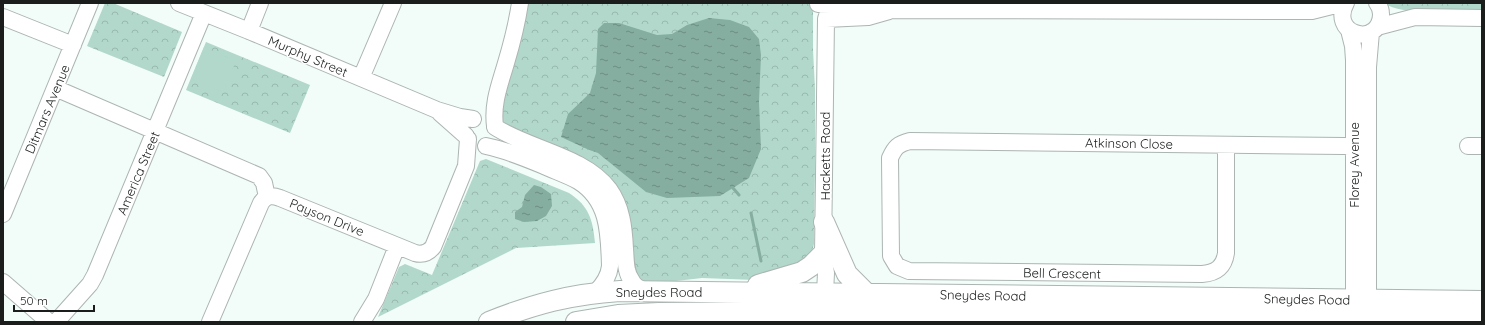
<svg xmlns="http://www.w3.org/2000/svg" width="1485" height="325" viewBox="0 0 1485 325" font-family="Quicksand,sans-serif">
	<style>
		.park { fill: url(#park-crowns) }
		.pitch { fill: #b1d8ca }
		.water { fill: url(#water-ripples) }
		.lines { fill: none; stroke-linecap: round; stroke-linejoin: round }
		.stream { stroke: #86aea0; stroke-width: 3 }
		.minor-casing { stroke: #acb5b2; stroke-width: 18 }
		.major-casing { stroke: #acb5b2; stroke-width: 22 }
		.minor { stroke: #fff; stroke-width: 16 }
		.major { stroke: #fff; stroke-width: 20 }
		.labels { text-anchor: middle; stroke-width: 3; stroke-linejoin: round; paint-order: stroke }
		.street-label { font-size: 13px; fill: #1a1d1c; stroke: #fff }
	</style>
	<defs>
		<pattern id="park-crowns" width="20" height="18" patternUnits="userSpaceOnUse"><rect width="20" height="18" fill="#b1d8ca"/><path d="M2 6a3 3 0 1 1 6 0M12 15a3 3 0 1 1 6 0" fill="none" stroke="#98b9ad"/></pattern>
		<pattern id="water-ripples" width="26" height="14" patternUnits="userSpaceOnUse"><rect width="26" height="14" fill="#86aea0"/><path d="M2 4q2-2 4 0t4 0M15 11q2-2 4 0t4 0" fill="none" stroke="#6d8d82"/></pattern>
	</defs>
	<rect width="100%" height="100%" fill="#f2fcf8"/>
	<path class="park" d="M 105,3 L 113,3 L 182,32 L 164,77 L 87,46 Z
		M 526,3 L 813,3 L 813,50 L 815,89 L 815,166 L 814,244 L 810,258 L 756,280 L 702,278 L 667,282 L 642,282 L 635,278 L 620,201 L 497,121 Z
		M 1384,3 L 1482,3 L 1482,14 C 1458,13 1402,16 1384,3 Z
		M 206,42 L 310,85 L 290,133 L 186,90 Z
		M 486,159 L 569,193 C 589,206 593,220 595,243 L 516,248 L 378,317 L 399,267 L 405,264 L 432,275 L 480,161 Z"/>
	<path class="pitch" d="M 204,47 L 236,61 L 223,92 L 191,79 Z"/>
	<path class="water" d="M 709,18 L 730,20 L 749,27 L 759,39 L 761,55 L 759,102 L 761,149 L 749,178 L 720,196 L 667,198 L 646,192 L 598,153 L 587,149 L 561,137 L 568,114 L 590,93 L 596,73 L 598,29 L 604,23 L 619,23 L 657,35 L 672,34 L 687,25 Z
		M 534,185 L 541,187 L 551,194 L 552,206 L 546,216 L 537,221 L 524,222 L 515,219 L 515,212 L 522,207 L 525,195 Z"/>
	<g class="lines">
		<path class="stream" d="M 733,188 L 739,195
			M 751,213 L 761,261"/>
		<defs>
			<path id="minor" d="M 179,3 L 249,31 L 437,110 L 460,117 L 473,119
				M 1346,3 C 1330,32 1372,47 1380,21 C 1382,14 1381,8 1377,3
				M 818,4 L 868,5 L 891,10 L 1312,11 L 1344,3
				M 3,17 L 73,45
				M 826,19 L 868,17 L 889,11
				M 1377,27 L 1415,17 L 1482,18
				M 1349,30 L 1353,46 L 1354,60 L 1354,299
				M 249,31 L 260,3
				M 361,78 L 393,3
				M 55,88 L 259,176 L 264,183 L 267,197
				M 440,113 L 466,136
				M 495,126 C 492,103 500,84 506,63 C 512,43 517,23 520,3
				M 495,127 C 529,149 584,156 609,189 C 622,207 624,228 625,249 C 626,260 625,272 632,281 C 634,286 639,288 644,291
				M 1226,145 L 1226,253 C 1224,267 1216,273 1202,274 L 909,271 L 897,266 L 891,256 L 890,158 C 895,147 898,144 910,141 L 1344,146 L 1368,147
				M 486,146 C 506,150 525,158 544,166 C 555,171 567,175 578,181 C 609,200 609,233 610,266 C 609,276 603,285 596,292
				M 1468,146 L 1482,146
				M 3,214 L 90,3
				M 3,282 L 49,322
				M 825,293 L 826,273 L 823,254 L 826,19 L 831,3
				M 1368,300 L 1368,67 L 1371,32
				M 56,322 L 90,284 L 95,275 L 204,13
				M 210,322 L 261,203 C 266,195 272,195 280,198 L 415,253 C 422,255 428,253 433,247 L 466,166 L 468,139
				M 362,322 L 376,299 L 397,246"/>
			<path id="major" d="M 824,222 L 847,274 L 867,294
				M 758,285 L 802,272 L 811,266 L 823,254
				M 489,322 C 534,304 571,294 620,291 L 1482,301
				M 576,322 L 618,315 L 659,313 L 781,312 L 1482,321"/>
		</defs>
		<use href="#minor" class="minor-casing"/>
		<use href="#major" class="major-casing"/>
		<use href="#minor" class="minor"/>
		<use href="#major" class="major"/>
	</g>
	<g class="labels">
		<g class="street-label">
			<text transform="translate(308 56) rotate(23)" y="5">Murphy Street</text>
			<text transform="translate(47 109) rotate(-67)" y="5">Ditmars Avenue</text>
			<text transform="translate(1129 143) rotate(1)" y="5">Atkinson Close</text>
			<text transform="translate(825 156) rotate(-90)" y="5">Hacketts Road</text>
			<text transform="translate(1354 165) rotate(-90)" y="5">Florey Avenue</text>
			<text transform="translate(138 173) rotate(-67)" y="5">America Street</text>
			<text transform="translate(327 217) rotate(22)" y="5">Payson Drive</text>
			<text transform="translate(1062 273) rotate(1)" y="5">Bell Crescent</text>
			<text x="659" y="297">Sneydes Road</text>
			<text transform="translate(983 295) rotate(1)" y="5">Sneydes Road</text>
			<text transform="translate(1307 299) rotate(1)" y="5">Sneydes Road</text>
		</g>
	</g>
	<rect width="1485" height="325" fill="none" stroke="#1a1d1c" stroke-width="8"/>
	<path d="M14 305v6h80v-6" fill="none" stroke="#1a1d1c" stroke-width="2"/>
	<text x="20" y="305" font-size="12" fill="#1a1d1c" stroke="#ffffff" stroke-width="3" paint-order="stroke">50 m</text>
</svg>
